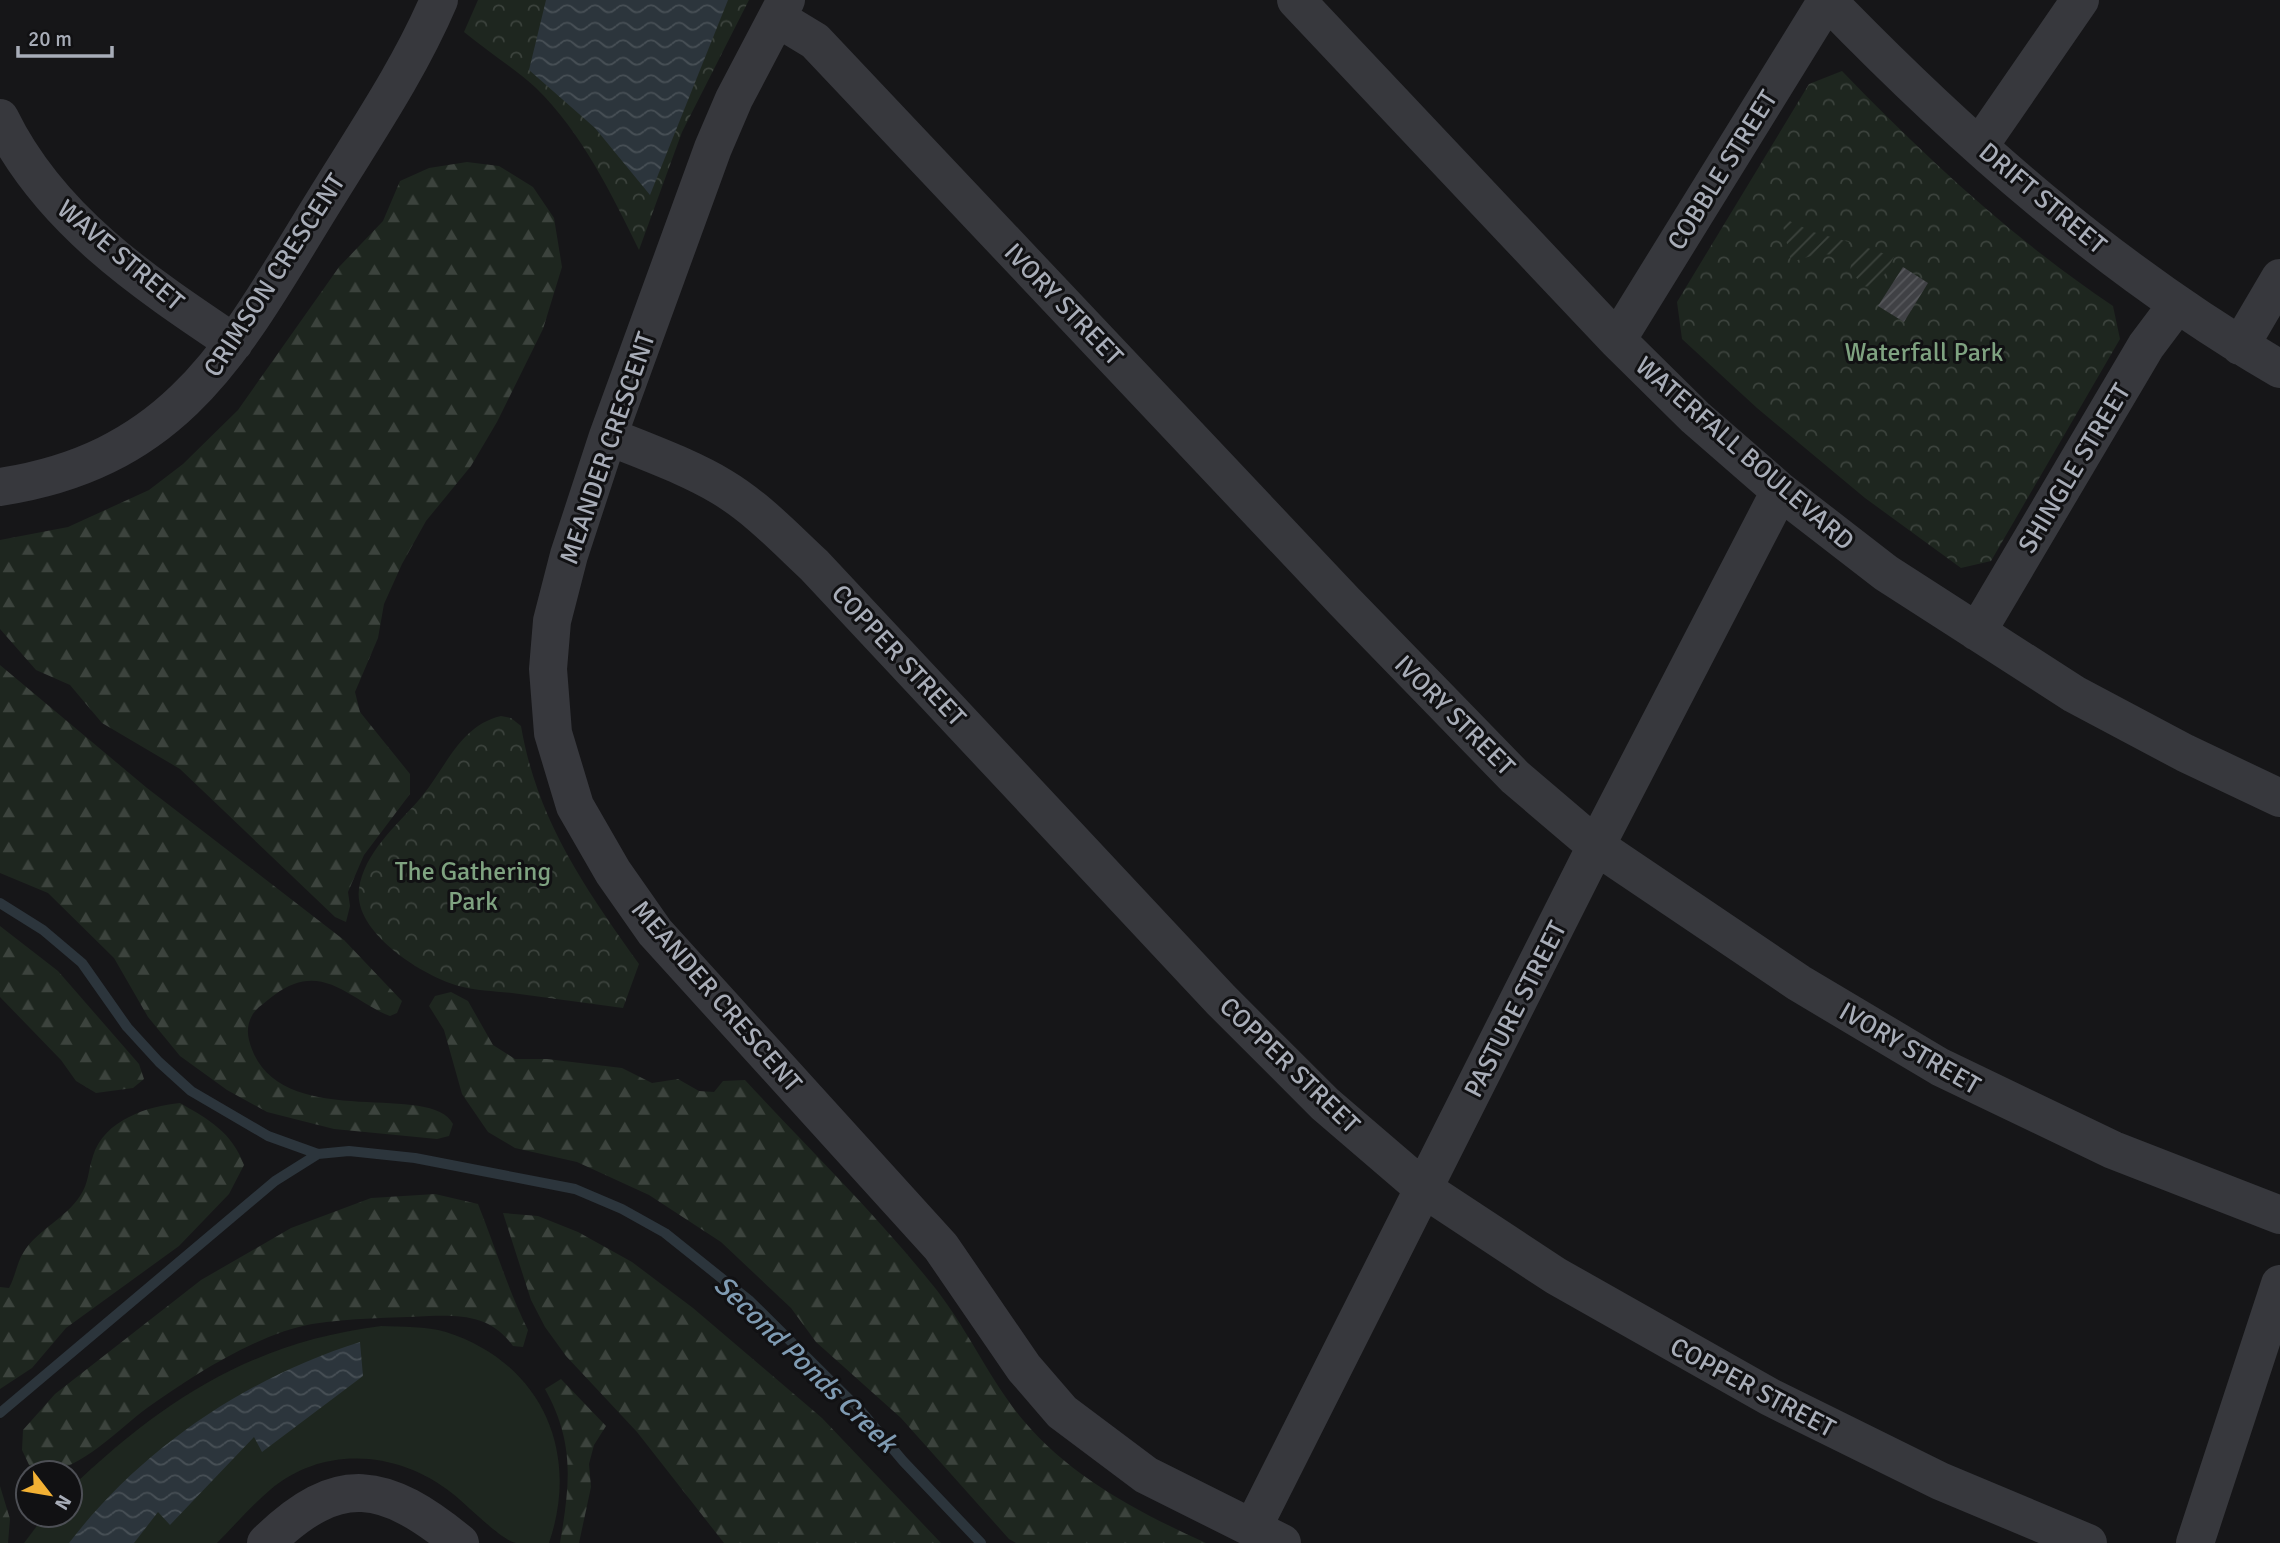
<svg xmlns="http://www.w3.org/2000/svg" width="2280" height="1543" viewBox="0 0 2280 1543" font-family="Signika,sans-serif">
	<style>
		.grass { fill: #1e261f }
		.forest { fill: url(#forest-firs) }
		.park { fill: url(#park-crowns) }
		.garden { fill: url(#garden-furrows) }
		.water { fill: url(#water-waves) }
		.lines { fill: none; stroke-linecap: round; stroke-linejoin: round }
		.stream { stroke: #2c353c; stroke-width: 10 }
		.building { fill: url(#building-hatch) }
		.minor { stroke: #37383d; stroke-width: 38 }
		.labels { text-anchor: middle; stroke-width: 6; stroke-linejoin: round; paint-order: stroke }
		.street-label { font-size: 26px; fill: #a8adb8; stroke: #111113 }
		.park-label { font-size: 26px; fill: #7fa381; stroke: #111113 }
		.water-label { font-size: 28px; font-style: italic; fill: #7f9bb3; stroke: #111113 }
	</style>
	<defs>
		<pattern id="forest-firs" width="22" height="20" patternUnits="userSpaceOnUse" patternTransform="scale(1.75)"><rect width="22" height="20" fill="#1e261f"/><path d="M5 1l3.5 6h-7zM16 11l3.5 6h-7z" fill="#3c433d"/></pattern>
		<pattern id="park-crowns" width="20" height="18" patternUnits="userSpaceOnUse" patternTransform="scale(1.75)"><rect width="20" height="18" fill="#1e261f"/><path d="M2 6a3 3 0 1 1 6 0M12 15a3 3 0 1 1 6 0" fill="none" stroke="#3c433d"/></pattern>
		<pattern id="garden-furrows" width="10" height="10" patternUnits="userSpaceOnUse" patternTransform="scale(1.75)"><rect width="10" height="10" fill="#1e261f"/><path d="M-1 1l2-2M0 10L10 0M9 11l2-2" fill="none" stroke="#3c433d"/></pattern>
		<pattern id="water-waves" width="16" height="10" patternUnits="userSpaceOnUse" patternTransform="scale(1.75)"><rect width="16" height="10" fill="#2c353c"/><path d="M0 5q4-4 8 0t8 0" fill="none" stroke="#485056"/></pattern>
		<pattern id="building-hatch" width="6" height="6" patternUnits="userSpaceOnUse" patternTransform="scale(1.75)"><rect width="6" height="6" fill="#404145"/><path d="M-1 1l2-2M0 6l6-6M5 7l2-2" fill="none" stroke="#595a5e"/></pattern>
	</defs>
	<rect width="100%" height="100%" fill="#161618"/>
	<path class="grass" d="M 381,1326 C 403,1327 426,1326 446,1332 C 540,1362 581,1450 549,1543 C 538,1543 526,1543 516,1543 C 502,1541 466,1504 453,1494 C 400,1451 324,1444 270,1490 C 251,1506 234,1526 217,1543 L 24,1543 L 45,1515 L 70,1515 L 70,1489 C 162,1400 253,1342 381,1326 Z"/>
	<path class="forest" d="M 467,162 L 499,166 L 533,187 L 554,218 L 562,267 L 543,329 L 497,422 L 471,466 L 426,521 L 402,564 L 384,604 L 378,638 L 355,692 L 360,712 L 410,774 L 410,794 L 364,855 L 348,892 L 350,906 L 346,922 L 335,917 L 180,769 L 102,723 L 70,685 L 36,670 L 0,629 L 0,540 L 68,527 L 149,490 L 183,464 L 238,410 L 339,267 L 383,221 L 400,181 L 429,168 Z
		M 0,665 L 147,788 L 344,940 L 402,1001 L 397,1013 L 390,1016 C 358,1004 330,970 294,984 C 280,989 271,998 259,1007 C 249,1016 246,1028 249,1040 C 273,1136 431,1079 453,1124 L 449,1136 L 437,1139 L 334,1129 L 267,1112 L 227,1090 L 180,1056 L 148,1017 L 114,958 L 48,893 L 0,873 Z
		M 0,926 L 58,971 L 139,1064 L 144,1079 L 133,1088 L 96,1093 L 76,1081 L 61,1060 L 0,997 Z
		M 451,992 L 468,1001 L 493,1045 L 515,1059 L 547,1059 L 622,1068 L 652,1083 L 678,1079 L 699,1091 L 714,1092 L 723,1081 L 745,1080 C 807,1147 874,1212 931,1283 C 966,1325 988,1378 1023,1420 C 1072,1478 1138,1512 1206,1543 L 1016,1543 L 1009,1539 L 901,1418 L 816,1342 L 791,1308 L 721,1242 L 649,1195 L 577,1162 L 515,1148 L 488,1132 L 462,1094 L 444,1030 L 429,1006 L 435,996 Z
		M 180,1103 C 208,1119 232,1132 244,1165 L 229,1194 L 179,1246 L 66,1328 L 32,1368 L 0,1389 L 0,1287 L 9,1288 C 15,1277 17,1263 23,1253 C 37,1230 66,1218 80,1196 C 89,1183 88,1170 93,1156 C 104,1120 148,1106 180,1103 Z
		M 435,1194 L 478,1204 C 495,1246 508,1290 528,1330 L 523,1347 L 513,1346 C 491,1316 464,1315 429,1316 C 390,1318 351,1318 312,1324 C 257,1334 192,1376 147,1408 C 118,1429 68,1484 31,1469 L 22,1450 L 23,1430 L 55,1394 L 201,1280 L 291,1228 L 371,1198 Z
		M 503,1213 L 538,1216 L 578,1232 L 632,1262 L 693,1308 L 822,1418 L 941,1543 L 724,1543 L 637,1432 L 566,1356 L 545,1327 L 531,1300 Z
		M 561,1379 L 606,1426 L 594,1445 L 589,1464 L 591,1487 L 579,1543 L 560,1543 C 570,1484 575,1443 545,1389 Z
		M 0,1486 L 10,1519 L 8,1543 L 0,1543 Z"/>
	<path class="park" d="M 478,0 L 749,0 L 682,132 L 639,250 C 611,193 582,133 536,88 C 514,68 487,51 464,32 Z
		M 1842,71 C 1925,157 2013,239 2113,306 L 2120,339 L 1991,561 L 1961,568 L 1865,498 L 1757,408 L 1682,339 L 1677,302 L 1809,84 Z
		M 501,716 L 511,718 L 521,726 C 537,820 585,888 639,964 L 623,1008 C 586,1003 549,998 512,993 C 495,991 476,991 459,986 C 422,976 353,932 359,889 C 364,853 396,826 418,801 C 445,771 458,726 501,716 Z"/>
	<path class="garden" d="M 1781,217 L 1813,232 L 1849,242 L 1842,255 L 1818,254 L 1791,262 Z
		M 1859,245 L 1894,257 L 1877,288 L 1863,286 L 1850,270 L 1854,248 Z"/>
	<path class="water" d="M 546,0 L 728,0 L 650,195 L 595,128 L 529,70 Z
		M 360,1342 L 363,1376 L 262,1452 L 254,1437 L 170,1525 L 158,1512 L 134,1543 L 69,1543 C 142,1448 246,1378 360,1342 Z"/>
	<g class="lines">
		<path class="stream" d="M 0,903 L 43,930 L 82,963 L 127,1027 L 159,1062 L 191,1091 L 268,1136 L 318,1154 L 349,1151 L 415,1158 L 575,1189 L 622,1209 L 665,1233 L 750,1301 L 861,1411 L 903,1461 L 981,1543
			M 0,1413 L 275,1181 L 318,1154"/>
	</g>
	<path class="building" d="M 1903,267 L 1928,283 L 1904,322 L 1878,306 Z"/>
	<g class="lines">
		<path class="minor" d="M 786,0 L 734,99 L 713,148 L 608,436 L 569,555 L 552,621 L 548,669 L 553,733 L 575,806 L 613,872 L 655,932 L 941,1247 L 1024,1368 L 1062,1412 L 1146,1475 L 1282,1543
			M 1296,0 L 1617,340 L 1695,417 L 1780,491 L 1886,573 L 2074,694 L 2185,753 L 2280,798
			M 1827,0 C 1962,139 2112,272 2280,369
			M 777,18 L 815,41 L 1344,601 L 1515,777 L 1596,846 L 1799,983 L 1940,1067 L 2113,1150 L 2280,1215
			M 0,118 C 49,219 143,282 234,343
			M 1980,145 L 2080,0
			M 1617,340 L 1827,0
			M 2240,346 L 2280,278
			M 608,436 C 646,452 687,466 722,487 C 757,508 785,538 814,565 L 1221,1000 L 1325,1104 L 1424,1189 L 1556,1276 L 1770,1397 L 1940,1481 L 2088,1543
			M 0,487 C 183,459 237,341 326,198 C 366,133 409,70 439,0
			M 1977,632 L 2146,346 L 2176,306
			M 1252,1529 L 1596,846 L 1780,491
			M 266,1543 C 339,1471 385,1482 460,1543
			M 2195,1543 L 2280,1284"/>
	</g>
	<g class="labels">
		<g class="street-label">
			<text transform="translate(1722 170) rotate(-58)" y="9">COBBLE STREET</text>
			<text transform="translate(2043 198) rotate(40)" y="9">DRIFT STREET</text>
			<text transform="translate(121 255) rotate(40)" y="9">WAVE STREET</text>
			<text transform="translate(274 275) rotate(-57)" y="9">CRIMSON CRESCENT</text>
			<text transform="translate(1064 304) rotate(46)" y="9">IVORY STREET</text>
			<text transform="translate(607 448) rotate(-71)" y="9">MEANDER CRESCENT</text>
			<text transform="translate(1745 453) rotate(41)" y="9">WATERFALL BOULEVARD</text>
			<text transform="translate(2074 468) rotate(-59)" y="9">SHINGLE STREET</text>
			<text transform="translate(899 655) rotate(47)" y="9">COPPER STREET</text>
			<text transform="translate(1455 715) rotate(45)" y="9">IVORY STREET</text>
			<text transform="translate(717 996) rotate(49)" y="9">MEANDER CRESCENT</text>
			<text transform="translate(1515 1009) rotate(-63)" y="9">PASTURE STREET</text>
			<text transform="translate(1910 1048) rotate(30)" y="9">IVORY STREET</text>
			<text transform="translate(1290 1065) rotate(44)" y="9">COPPER STREET</text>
			<text transform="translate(1753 1387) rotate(28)" y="9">COPPER STREET</text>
		</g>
		<g class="park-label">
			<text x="1924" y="361">Waterfall Park</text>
			<text x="473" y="880">The Gathering<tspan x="473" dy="30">Park</tspan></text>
		</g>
		<g class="water-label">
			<text transform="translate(806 1363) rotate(44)" y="10">Second Ponds Creek</text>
		</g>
	</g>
	<g transform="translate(49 1494) rotate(121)"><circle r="33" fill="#111113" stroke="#4d4f55" stroke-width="2"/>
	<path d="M0-5L12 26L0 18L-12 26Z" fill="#f2b134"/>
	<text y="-10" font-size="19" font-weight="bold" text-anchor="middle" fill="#a8adb8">N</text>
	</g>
	<path d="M18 46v10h94v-10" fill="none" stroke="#a8adb8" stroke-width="3.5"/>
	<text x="28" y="46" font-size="21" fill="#a8adb8" stroke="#111113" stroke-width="5" paint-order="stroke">20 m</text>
</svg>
